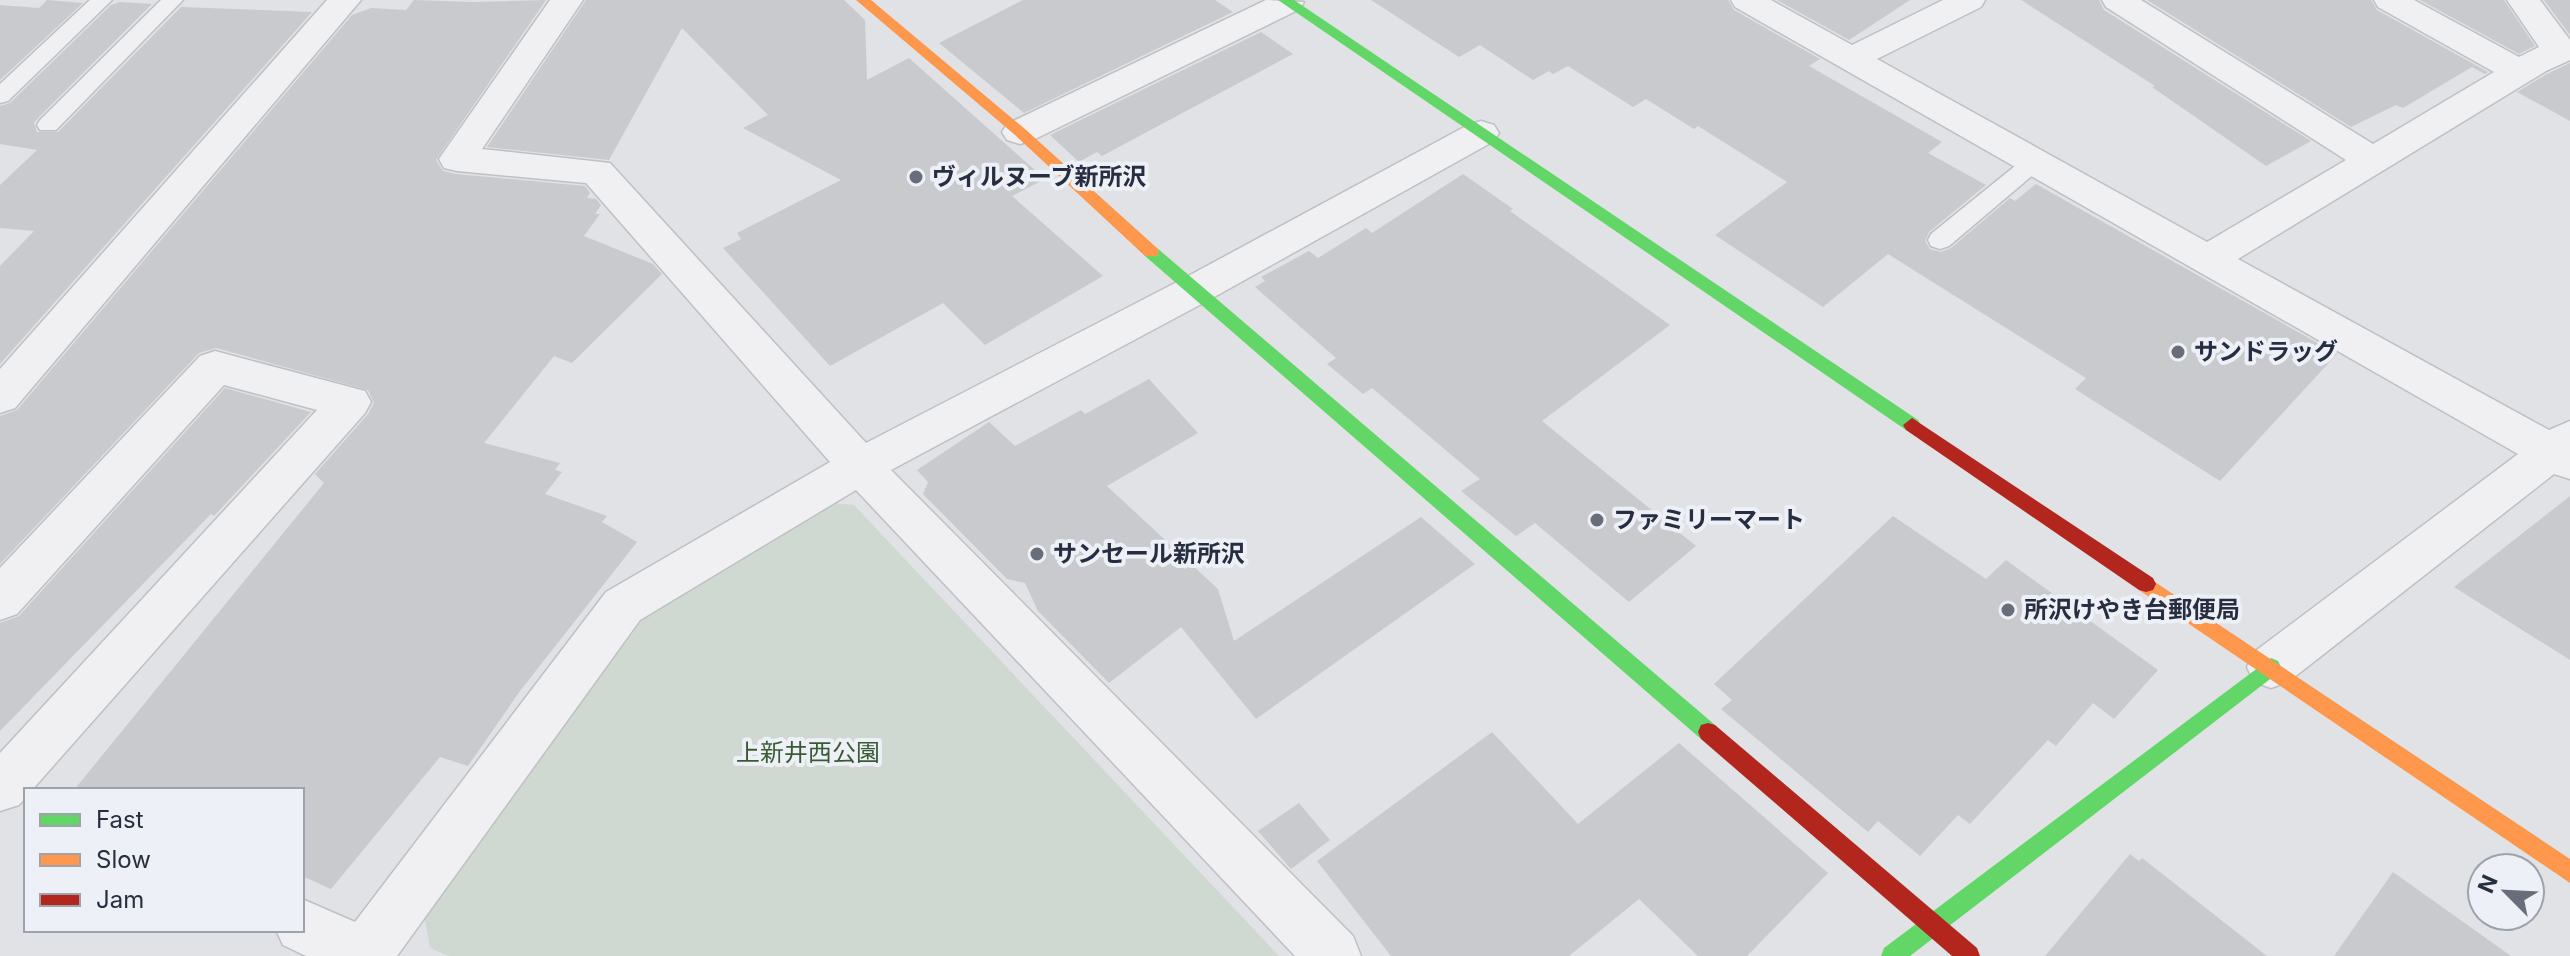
<svg xmlns="http://www.w3.org/2000/svg" width="2570" height="956" viewBox="0 0 2570 956" font-family="Inter,'Noto Sans JP',sans-serif">
	<style>
		.green { fill: #d0d9d1 }
		.building { fill: #c8cace }
		.lines { fill: none; stroke-linecap: round; stroke-linejoin: round }
		.lane-casing { stroke: #bec0c4; stroke-width: 3 }
		.street-casing { stroke: #bec0c4; stroke-width: 3 }
		.lane { fill: #f0f0f2; fill-rule: evenodd }
		.street { fill: #f0f0f2; fill-rule: evenodd }
		.fast { fill: #63d668; fill-rule: evenodd }
		.slow { fill: #ff974d; fill-rule: evenodd }
		.jam { fill: #b3261e; fill-rule: evenodd }
		.poi-dot { fill: #686d79; stroke: #edf0f6; stroke-width: 3 }
		.labels { text-anchor: middle; stroke-width: 8; stroke-linejoin: round; paint-order: stroke }
		.poi-label { font-size: 24px; font-weight: bold; fill: #272e3f; stroke: #edf0f6; text-anchor: start }
		.park-label { font-size: 24px; fill: #395b34; stroke: #edf0f6 }
	</style>
	<rect width="100%" height="100%" fill="#e0e2e6"/>
	<path class="green" d="M 831,503 L 854,505 L 1279,956 L 449,956 L 430,948 L 424,915 L 647,614 Z"/>
	<path class="building" d="M 47,0 L 83,3 L 0,80 L 0,5 L 39,8 Z
		M 414,0 L 473,2 L 546,0 L 436,160 L 443,171 L 456,174 L 585,186 L 590,193 L 587,198 L 596,199 L 601,205 L 595,214 L 600,214 L 584,236 L 653,264 L 662,274 L 572,363 L 554,356 L 484,443 L 560,463 L 555,470 L 562,472 L 545,494 L 607,516 L 602,522 L 637,542 L 520,691 L 468,766 L 440,757 L 331,889 L 302,876 L 302,790 L 74,790 L 324,483 L 315,474 L 368,414 L 374,403 L 368,390 L 216,348 L 199,353 L 0,564 L 0,416 L 17,410 L 352,15 L 371,8 L 406,10 Z
		M 586,0 L 844,0 L 865,20 L 867,80 L 909,58 L 1045,179 L 1012,196 L 1103,276 L 985,345 L 943,303 L 830,366 L 723,248 L 741,239 L 737,233 L 841,180 L 743,128 L 768,115 L 682,28 L 609,160 L 487,147 Z
		M 1023,0 L 1215,0 L 1233,12 L 1024,113 L 939,43 Z
		M 1371,0 L 1728,0 L 1734,10 L 1820,59 L 1809,66 L 1942,142 L 1928,153 L 1986,185 L 1929,232 L 1925,241 L 1930,249 L 1941,252 L 1951,248 L 2010,198 L 2015,201 L 2036,184 L 2337,354 L 2220,481 L 2075,389 L 2086,378 L 1888,254 L 1823,307 L 1715,235 L 1787,182 L 1698,126 L 1694,129 L 1646,99 L 1633,107 L 1568,66 L 1553,74 L 1549,71 L 1533,80 L 1480,45 L 1459,57 Z
		M 1777,0 L 1910,0 L 1849,40 Z
		M 2021,0 L 2099,0 L 2104,10 L 2311,141 L 2266,166 L 2152,87 L 2155,86 Z
		M 2147,0 L 2371,0 L 2377,10 L 2488,72 L 2485,74 L 2472,67 L 2403,108 L 2396,105 L 2351,127 Z
		M 2420,0 L 2504,0 L 2535,46 L 2519,54 Z
		M 2544,0 L 2570,0 L 2570,35 Z
		M 120,2 L 152,4 L 38,118 L 34,123 L 37,132 L 58,132 L 181,7 L 312,12 L 0,364 L 0,266 L 34,231 L 0,228 L 0,185 L 37,150 L 0,144 L 0,106 L 10,103 L 111,5 Z
		M 1261,32 L 1293,54 L 1102,156 L 1097,152 L 1079,162 L 1050,135 Z
		M 2570,63 L 2570,121 L 2517,92 L 2547,74 Z
		M 1463,174 L 1513,209 L 1510,211 L 1670,325 L 1542,421 L 1696,546 L 1629,602 L 1535,523 L 1516,536 L 1461,491 L 1480,479 L 1372,388 L 1363,394 L 1327,364 L 1336,358 L 1255,287 L 1265,281 L 1261,277 L 1309,251 L 1318,258 L 1366,228 L 1372,233 Z
		M 1149,379 L 1198,433 L 1107,486 L 1218,589 L 1234,641 L 1421,517 L 1475,564 L 1256,719 L 1181,627 L 1109,683 L 1038,611 L 1025,583 L 1007,579 L 923,494 L 928,482 L 917,470 L 989,422 L 1015,446 L 1081,410 L 1085,414 Z
		M 225,388 L 311,412 L 214,516 L 211,514 L 0,731 L 0,623 L 19,616 Z
		M 2570,496 L 2570,660 L 2454,587 Z
		M 1893,516 L 1986,579 L 2006,560 L 2158,670 L 2114,719 L 2093,703 L 2056,746 L 2048,740 L 1970,824 L 1958,815 L 1920,856 L 1878,821 L 1868,832 L 1721,709 L 1732,700 L 1714,684 Z
		M 1492,732 L 1578,824 L 1679,743 L 1828,873 L 1747,956 L 1698,956 L 1639,899 L 1569,956 L 1391,956 L 1317,861 Z
		M 1299,803 L 1330,840 L 1291,869 L 1258,831 Z
		M 2130,854 L 2139,861 L 2142,858 L 2267,956 L 2045,956 Z
		M 2393,872 L 2511,956 L 2334,956 Z"/>
	<g class="lines">
		<defs>
			<path id="lane" d="M 90,0 L 112,0 L 8,101 L 0,103 L 0,84 Z
				M 161,0 L 183,0 L 56,130 L 40,130 L 37,125 L 40,120 Z
				M 2033,155 L 2041,158 L 2045,163 L 2041,168 L 1949,246 L 1940,249 L 1931,246 L 1928,240 L 1931,234 L 2025,158 Z"/>
			<path id="street" d="M 327,0 L 361,0 L 15,408 L 0,413 L 0,369 Z
				M 550,0 L 583,0 L 482,149 L 610,163 L 866,443 L 1179,281 L 1468,125 L 1481,121 L 1494,125 L 1499,133 L 1494,141 L 1207,301 L 891,470 L 1353,936 L 1361,956 L 1295,956 L 856,490 L 640,620 L 397,956 L 306,956 L 283,945 L 276,930 L 302,930 L 302,899 L 355,922 L 606,592 L 830,462 L 586,183 L 457,171 L 444,168 L 439,159 Z
				M 1266,0 L 1304,2 L 1300,9 L 1033,140 L 1020,144 L 1007,140 L 1002,132 L 1007,124 Z
				M 1731,0 L 1771,0 L 1852,45 L 1943,0 L 1985,0 L 1981,7 L 1877,59 L 2207,242 L 2346,160 L 2106,7 L 2102,0 L 2141,0 L 2373,144 L 2494,72 L 2378,7 L 2374,0 L 2414,0 L 2519,57 L 2539,47 L 2507,0 L 2540,0 L 2570,40 L 2570,60 L 2546,71 L 2238,259 L 2549,430 L 2570,421 L 2570,479 L 2554,474 L 2288,682 L 2271,688 L 2254,682 L 2247,667 L 2254,652 L 2518,454 L 1735,7 Z
				M 215,351 L 365,391 L 371,402 L 365,413 L 32,790 L 26,790 L 26,797 L 19,805 L 0,811 L 0,753 L 317,410 L 224,385 L 17,614 L 0,620 L 0,568 L 200,356 Z"/>
		</defs>
		<use href="#lane" class="lane-casing"/>
		<use href="#street" class="street-casing"/>
		<use href="#lane" class="lane"/>
		<use href="#street" class="street"/>
		<path class="fast" d="M 1278,0 L 1294,0 L 1918,420 L 1921,425 L 1918,430 L 1906,430 Z
			M 1151,246 L 1157,248 L 1715,725 L 1718,732 L 1715,739 L 1708,741 L 1701,739 L 1145,256 L 1143,252 L 1145,248 Z
			M 2271,658 L 2278,661 L 2281,667 L 2278,673 L 1910,956 L 1881,956 L 1884,948 Z"/>
		<path class="slow" d="M 856,0 L 871,0 L 1025,129 L 1157,248 L 1159,252 L 1157,256 L 1145,256 L 1015,135 Z
			M 2146,576 L 2570,859 L 2570,883 L 2139,590 L 2136,584 L 2139,578 Z"/>
		<path class="jam" d="M 1912,418 L 2153,578 L 2156,584 L 2153,590 L 2146,592 L 2139,590 L 1906,430 L 1903,425 Z
			M 1708,723 L 1715,725 L 1977,948 L 1980,956 L 1952,956 L 1701,739 L 1698,732 L 1701,725 Z"/>
	</g>
	<g class="poi-dot">
		<circle cx="916" cy="177" r="8"/>
		<circle cx="2178" cy="352" r="8"/>
		<circle cx="1597" cy="520" r="8"/>
		<circle cx="1037" cy="554" r="8"/>
		<circle cx="2008" cy="610" r="8"/>
	</g>
	<g class="labels">
		<g class="poi-label">
			<text x="932" y="185">ヴィルヌーブ新所沢</text>
			<text x="2194" y="360">サンドラッグ</text>
			<text x="1613" y="528">ファミリーマート</text>
			<text x="1053" y="562">サンセール新所沢</text>
			<text x="2024" y="618">所沢けやき台郵便局</text>
		</g>
		<g class="park-label">
			<text x="808" y="761">上新井西公園</text>
		</g>
	</g>
	<rect x="24" y="788" width="280" height="144" fill="#edf0f6" stroke="#9ea2ad" stroke-width="2"/>
	<rect x="40" y="814" width="40" height="12" fill="#63d668" stroke="#9ea2ad" stroke-width="2"/>
	<text x="96" y="828" font-size="24" fill="#272e3f">Fast</text>
	<rect x="40" y="854" width="40" height="12" fill="#ff974d" stroke="#9ea2ad" stroke-width="2"/>
	<text x="96" y="868" font-size="24" fill="#272e3f">Slow</text>
	<rect x="40" y="894" width="40" height="12" fill="#b3261e" stroke="#9ea2ad" stroke-width="2"/>
	<text x="96" y="908" font-size="24" fill="#272e3f">Jam</text>
	<g transform="translate(2506 892) rotate(294)"><circle r="38" fill="#edf0f6" stroke="#9ea2ad" stroke-width="2"/>
	<path d="M0-6L14 30L0 20L-14 30Z" fill="#686d79"/>
	<text y="-12" font-size="22" font-weight="bold" text-anchor="middle" fill="#272e3f">N</text>
	</g>
</svg>
